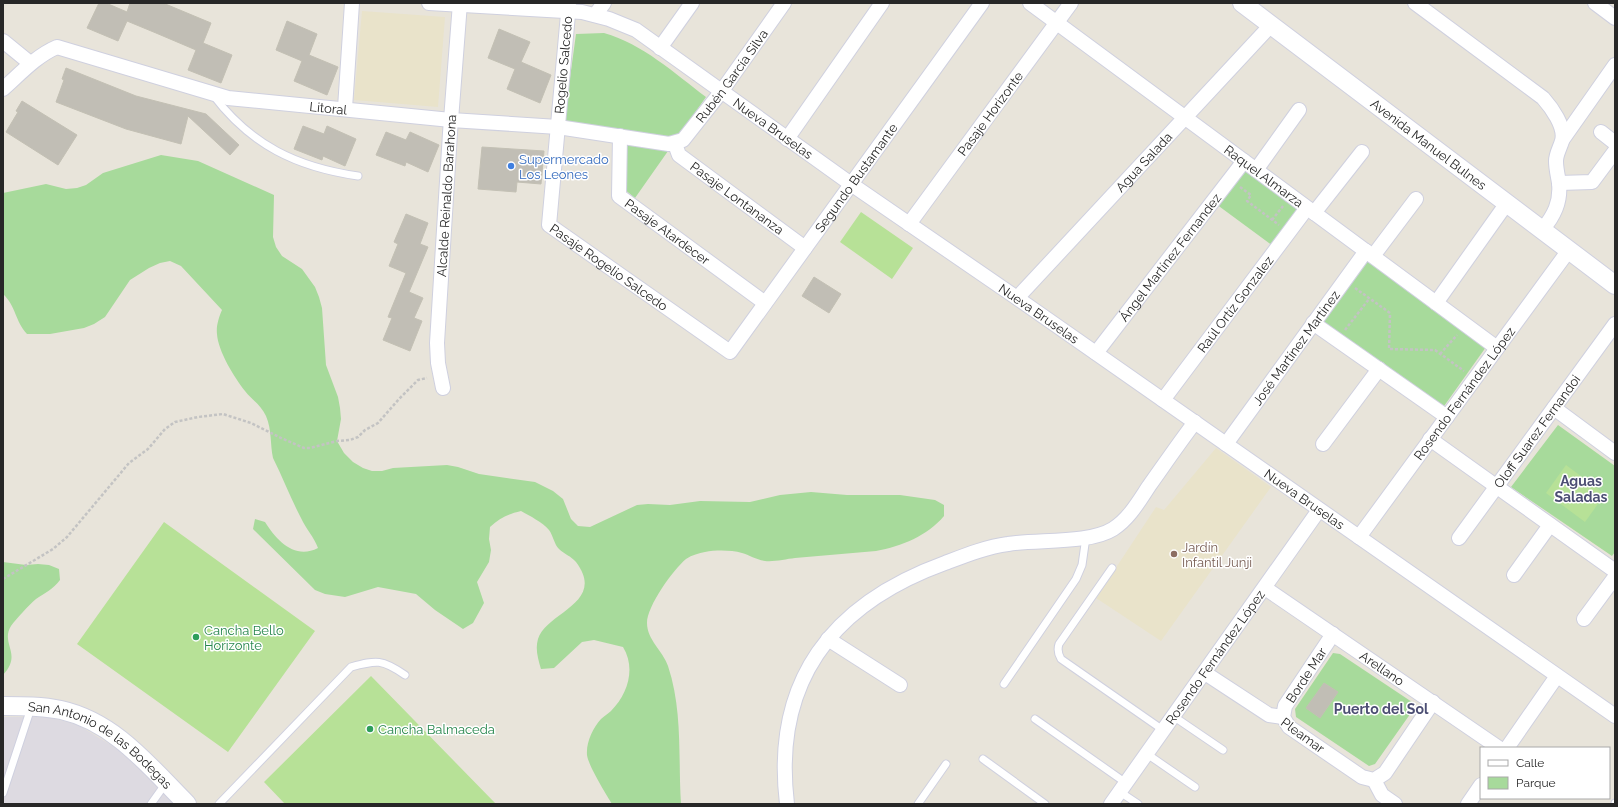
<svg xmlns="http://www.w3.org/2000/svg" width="1618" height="807" viewBox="0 0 1618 807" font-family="Raleway,sans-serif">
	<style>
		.industrial { fill: #dddae1 }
		.education { fill: #e9e3ca }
		.green { fill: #a7da9b }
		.pitch { fill: #b7e197 }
		.building { fill: #c1beb5; stroke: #c3c0b4 }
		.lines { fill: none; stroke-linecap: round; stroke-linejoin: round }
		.service-casing { stroke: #cfd0df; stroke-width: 9 }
		.minor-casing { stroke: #cfd0df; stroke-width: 16 }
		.tertiary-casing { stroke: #cfd0df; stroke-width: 20 }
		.path { stroke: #c3c3c3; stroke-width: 2.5; stroke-dasharray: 3 2; stroke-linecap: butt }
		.service { stroke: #fff; stroke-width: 7 }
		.minor { stroke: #fff; stroke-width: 14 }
		.tertiary { stroke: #fff; stroke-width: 18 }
		.shop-dot { fill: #3f7fe0; stroke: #fff; stroke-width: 1.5 }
		.education-dot { fill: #8d6e63; stroke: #fff; stroke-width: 1.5 }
		.leisure-dot { fill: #2e9e5b; stroke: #fff; stroke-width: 1.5 }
		.labels { text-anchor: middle; stroke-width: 3; stroke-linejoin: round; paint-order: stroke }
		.street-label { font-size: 13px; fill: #272727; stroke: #fff }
		.shop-label { font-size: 13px; fill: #366cbe; stroke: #fff; text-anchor: start }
		.education-label { font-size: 13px; fill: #785e54; stroke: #fff; text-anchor: start }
		.leisure-label { font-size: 13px; fill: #27864d; stroke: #fff; text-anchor: start }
		.neighbourhood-label { font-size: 14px; font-weight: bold; fill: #4c4e73; stroke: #fff }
	</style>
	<rect width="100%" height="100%" fill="#e8e4da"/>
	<path class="industrial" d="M 3,717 L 48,717 L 78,725 L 129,756 L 174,804 L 3,804 Z"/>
	<path class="education" d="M 362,11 L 445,17 L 438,107 L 354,100 Z
		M 1216,448 L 1271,487 L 1161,641 L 1096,598 L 1156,507 L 1164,510 Z"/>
	<path class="green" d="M 604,33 C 643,44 674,73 706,97 L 635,198 L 624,189 L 628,131 L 564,122 L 576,34 Z
		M 161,155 L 198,161 L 274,195 L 273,237 L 276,247 L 282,256 L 302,269 L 315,287 L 319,297 L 322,308 L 326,365 L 338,397 L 340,408 L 341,419 L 337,441 L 344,453 L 353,462 L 363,468 L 372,471 L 382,471 L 393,468 L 447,465 L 458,467 L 479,474 L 535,482 L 553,491 L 563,499 L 571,519 L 578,526 L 590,527 L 637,505 L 648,504 L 670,505 L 700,501 L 750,502 L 780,495 L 811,492 L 847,495 L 900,495 L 935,500 L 944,505 L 944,516 C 927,536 902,546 876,551 C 849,553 822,556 795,558 C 786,559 774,562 765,561 C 757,560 749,555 742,553 C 731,550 716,550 705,552 C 699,553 692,555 686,559 C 673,570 647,606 647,623 C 647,640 663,651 668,666 C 683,711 678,758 681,804 L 612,804 C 606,794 588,765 587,755 C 586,742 593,728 601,719 C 604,716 608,714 611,711 C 628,694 636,668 623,647 L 594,640 L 582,642 L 554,668 L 541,669 C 538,659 535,649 538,639 C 546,612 607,603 576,562 C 571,556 564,554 559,549 C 554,544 553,535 549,530 C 542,522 530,516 521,511 C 508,514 500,518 490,527 L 489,539 L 491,550 L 489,562 L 477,582 L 484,603 L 473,623 L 463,629 L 435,610 L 416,594 L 378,587 L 345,597 L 325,594 L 315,590 L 253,529 L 255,519 L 265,522 C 277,541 295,560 318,548 C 314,537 306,529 301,518 C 291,499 283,478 273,458 C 270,444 272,430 266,416 C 261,405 252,400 245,391 C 234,377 218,351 217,334 C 216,326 219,317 222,310 L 181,266 L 170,261 L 160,263 L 149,268 L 130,280 L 105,317 L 94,324 L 84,328 L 50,334 L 27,334 C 15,321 16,306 3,294 L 3,193 L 46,184 L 66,189 L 77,188 L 86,185 L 103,173 Z
		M 1245,167 L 1302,208 L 1273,246 L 1216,204 Z
		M 1368,260 L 1486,347 L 1442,409 L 1321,321 Z
		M 1558,425 L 1615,466 L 1615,552 L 1612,556 L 1511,487 Z
		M 3,562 L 26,565 L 38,564 L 49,565 L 59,569 L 60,580 C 53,589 45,593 36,599 C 29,605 16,619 11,626 C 0,644 23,654 3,675 Z
		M 1333,653 L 1340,654 L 1412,702 L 1413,710 L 1375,764 L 1369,766 L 1296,717 L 1295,709 Z"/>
	<path class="pitch" d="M 861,212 L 913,248 L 892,279 L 840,242 Z
		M 1566,465 L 1605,494 L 1585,522 L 1546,493 Z
		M 164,522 L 315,631 L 228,752 L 77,644 Z
		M 371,676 L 496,804 L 285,804 L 264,782 Z"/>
	<path class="building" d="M 99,3 L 106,3 L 127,12 L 130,3 L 163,3 L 211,23 L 203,43 L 232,55 L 221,83 L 188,70 L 196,50 L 156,33 L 127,21 L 118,41 L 87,28 Z
		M 287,21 L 317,34 L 309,55 L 338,67 L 327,95 L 294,81 L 302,61 L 276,50 Z
		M 499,29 L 530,42 L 521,62 L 551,75 L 540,103 L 507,89 L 515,69 L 488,58 Z
		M 66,68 L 136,96 L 206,114 L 239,145 L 230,155 L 188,116 L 181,144 L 126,129 L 56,102 L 64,80 L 62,79 Z
		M 22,101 L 77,135 L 58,165 L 6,132 L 18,112 L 16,111 Z
		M 303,126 L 324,134 L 327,126 L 356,139 L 345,166 L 323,156 L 322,160 L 294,149 Z
		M 386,132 L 406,140 L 410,132 L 439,145 L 428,172 L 406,162 L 405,166 L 376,155 Z
		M 482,147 L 544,151 L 541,184 L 517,182 L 516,192 L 478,189 Z
		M 406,214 L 428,223 L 420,244 L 428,247 L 409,292 L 423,298 L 414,318 L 422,321 L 410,351 L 383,340 L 392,318 L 388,317 L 406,273 L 389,266 L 398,244 L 394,242 Z
		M 814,277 L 841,294 L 829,313 L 802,296 Z
		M 1324,683 L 1338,692 L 1320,718 L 1306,708 Z"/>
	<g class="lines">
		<defs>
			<path id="service" d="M 213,95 C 251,145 296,167 358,176
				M 1112,568 L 1059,644 C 1057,650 1058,654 1061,659 L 1163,730
				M 1004,684 L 1076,579 L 1082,565 L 1086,537
				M 1173,716 L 1223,750
				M 1035,719 L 1126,783
				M 1147,754 L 1195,787
				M 983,759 L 1045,804
				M 1120,792 L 1138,804
				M 3,793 L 31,708
				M 151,804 L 166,783
				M 219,804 L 351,667 C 377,660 382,659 405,675
				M 918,804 L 946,764
				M 1615,804 L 1615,803"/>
			<g id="minor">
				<path id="s1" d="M 429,3 L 582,12 L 609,19 L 636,30 L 851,184 L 1017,298 L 1615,716"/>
				<path id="s2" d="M 569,3 L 549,225 L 730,352 L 982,3"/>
				<path id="s3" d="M 1030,3 L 1497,348"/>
				<path d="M 1415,3 L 1543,98 C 1551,107 1566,127 1562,141 C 1560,148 1556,154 1556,161 C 1556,169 1558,176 1559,183 C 1561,202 1554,216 1542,230"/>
				<path d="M 1595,3 L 1615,18"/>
				<path d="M 595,15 L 604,3"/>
				<path d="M 3,41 L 30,63"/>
				<path d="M 660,48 L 692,3"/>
				<path id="s4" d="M 3,89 C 20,74 36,56 57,47 L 228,98 L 451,120 L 558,127 L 669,144 L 683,140 L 721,92 L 784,3"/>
				<path d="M 345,108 L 352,3"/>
				<path d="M 1601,132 L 1615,143"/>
				<path id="s5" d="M 620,136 L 619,196 L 765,303"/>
				<path d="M 787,139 L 882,3"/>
				<path d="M 1563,139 L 1615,65"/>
				<path id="s6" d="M 675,144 L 679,155 L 805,248"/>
				<path d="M 1256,170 L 1299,110"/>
				<path d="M 1559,183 L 1592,182 L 1615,151"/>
				<path d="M 1314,213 L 1362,152"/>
				<path id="s7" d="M 909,224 L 1071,3"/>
				<path d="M 1373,256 L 1416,199"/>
				<path id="s8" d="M 1017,298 L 1271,25"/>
				<path d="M 1436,303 L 1507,203"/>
				<path d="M 1313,323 L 1447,417"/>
				<path id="s9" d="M 1096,353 L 1244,161"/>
				<path id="s10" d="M 443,388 L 438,363 L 437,343 L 450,133 L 460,3"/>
				<path id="s11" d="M 1163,400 L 1307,208"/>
				<path d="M 1554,408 L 1615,453"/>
				<path d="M 1430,439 L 1615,571"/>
				<path id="s12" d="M 1226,444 L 1366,251"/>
				<path d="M 1323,444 L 1379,369"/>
				<path id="s13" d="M 1359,537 L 1569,250"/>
				<path id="s14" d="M 1459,538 L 1615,324"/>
				<path d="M 1514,575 L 1550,525"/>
				<path id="s15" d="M 1265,588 L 1499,748"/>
				<path d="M 1584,619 L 1615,577"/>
				<path d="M 1333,634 L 1285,706 L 1283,717 L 1289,727 L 1362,777 L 1374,780 L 1385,773 L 1433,702"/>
				<path d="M 828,639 L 900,685"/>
				<path d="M 1205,673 L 1269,715 L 1283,717"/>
				<path d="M 1507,748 L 1557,676"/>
				<path d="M 1374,780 L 1382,795 L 1395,804"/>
				<path d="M 787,804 C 772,681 832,604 945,563 C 966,555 986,547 1008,544 C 1037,539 1089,544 1113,529 C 1129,519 1139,501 1149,486 C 1164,465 1179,443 1195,422"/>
				<path id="s16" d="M 1111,804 L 1319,510"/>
				<path d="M 1468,804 L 1481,785"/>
			</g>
			<g id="tertiary">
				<path id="s17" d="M 1242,3 L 1615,285"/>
				<path id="s18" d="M 3,706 C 23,706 42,706 61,710 C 115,722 150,767 187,804"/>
			</g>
		</defs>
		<use href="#service" class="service-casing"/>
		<use href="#minor" class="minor-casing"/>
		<use href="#tertiary" class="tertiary-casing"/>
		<path class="path" d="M 1240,187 L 1251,195 L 1247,201 L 1279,225
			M 1272,220 L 1283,206
			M 1355,288 L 1390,313 L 1389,349 L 1435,350 L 1464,371
			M 1345,330 L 1369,299
			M 1440,354 L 1457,335
			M 3,579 L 53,549 L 67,537 L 129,463 L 148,449 L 165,429 L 175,422 L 198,417 L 223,414 L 251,423 L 281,438 L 304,448 L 310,448 L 337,441 L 350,440 L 358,437 L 365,430 L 378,423 L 399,399 L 418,380 L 427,378"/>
		<use href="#service" class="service"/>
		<use href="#minor" class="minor"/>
		<use href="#tertiary" class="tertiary"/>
	</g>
	<circle class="shop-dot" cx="511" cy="166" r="4"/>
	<circle class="education-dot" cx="1174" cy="554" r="4"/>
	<g class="leisure-dot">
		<circle cx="196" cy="637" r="4"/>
		<circle cx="370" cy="729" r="4"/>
	</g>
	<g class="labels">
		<g class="street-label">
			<text transform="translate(563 65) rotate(-85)" y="5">Rogelio Salcedo</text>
			<text dy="5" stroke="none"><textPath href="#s4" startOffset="786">Rubén García Silva</textPath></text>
			<text dy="5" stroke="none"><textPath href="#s4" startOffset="348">Litoral</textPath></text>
			<text dy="5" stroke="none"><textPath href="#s7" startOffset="137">Pasaje Horizonte</textPath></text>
			<text dy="5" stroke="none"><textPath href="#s1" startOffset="379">Nueva Bruselas</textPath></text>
			<text dy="5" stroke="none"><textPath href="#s17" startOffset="234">Avenida Manuel Bulnes</textPath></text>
			<text dy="5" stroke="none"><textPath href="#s8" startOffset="186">Agua Salada</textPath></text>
			<text dy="5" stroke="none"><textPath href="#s3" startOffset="291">Raquel Almarza</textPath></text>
			<text dy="5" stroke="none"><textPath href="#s2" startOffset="659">Segundo Bustamante</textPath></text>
			<text dy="5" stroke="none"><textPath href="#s10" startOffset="193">Alcalde Reinaldo Barahona</textPath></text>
			<text dy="5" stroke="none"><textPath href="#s6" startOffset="84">Pasaje Lontananza</textPath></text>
			<text dy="5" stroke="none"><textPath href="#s5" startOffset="120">Pasaje Atardecer</textPath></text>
			<text dy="5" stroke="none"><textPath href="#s9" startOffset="121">Ángel Martínez Fernandez</textPath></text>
			<text dy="5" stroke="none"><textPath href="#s2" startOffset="296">Pasaje Rogelio Salcedo</textPath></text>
			<text dy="5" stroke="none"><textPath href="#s11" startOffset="120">Raúl Ortíz Gonzalez</textPath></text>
			<text dy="5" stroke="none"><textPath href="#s1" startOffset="703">Nueva Bruselas</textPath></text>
			<text dy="5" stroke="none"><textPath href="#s12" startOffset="119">José Martínez Martínez</textPath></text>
			<text dy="5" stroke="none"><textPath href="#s13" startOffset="178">Rosendo Fernández López</textPath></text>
			<text dy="5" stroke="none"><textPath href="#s14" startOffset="132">Oloff Suarez Fernandoi</textPath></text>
			<text dy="5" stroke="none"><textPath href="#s1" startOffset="1027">Nueva Bruselas</textPath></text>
			<text dy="5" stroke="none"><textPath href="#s16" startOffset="180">Rosendo Fernández López</textPath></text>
			<text dy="5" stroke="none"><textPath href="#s15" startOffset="142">Arellano</textPath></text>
			<text transform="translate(1306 675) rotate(-57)" y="5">Borde Mar</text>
			<text transform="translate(1303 735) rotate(36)" y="5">Pleamar</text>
			<text dy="5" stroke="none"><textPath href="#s18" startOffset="109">San Antonio de las Bodegas</textPath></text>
		</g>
		<g class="shop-label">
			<text x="519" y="164">Supermercado<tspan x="519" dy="15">Los Leones</tspan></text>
		</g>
		<g class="education-label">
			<text x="1182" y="552">Jardín<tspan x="1182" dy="15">Infantil Junji</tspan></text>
		</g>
		<g class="leisure-label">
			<text x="204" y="635">Cancha Bello<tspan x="204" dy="15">Horizonte</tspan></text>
			<text x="378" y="734">Cancha Balmaceda</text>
		</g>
		<g class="neighbourhood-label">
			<text x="1581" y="486">Aguas<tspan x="1581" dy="16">Saladas</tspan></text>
			<text x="1381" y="714">Puerto del Sol</text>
		</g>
	</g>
	<rect width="1618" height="807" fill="none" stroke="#272727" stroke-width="8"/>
	<rect x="1480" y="747" width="130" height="52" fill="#ffffff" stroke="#a9a9a9"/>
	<rect x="1488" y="760" width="20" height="6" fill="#ffffff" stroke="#a9a9a9"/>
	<text x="1516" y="767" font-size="12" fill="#272727">Calle</text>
	<rect x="1488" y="777" width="20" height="12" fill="#a7da9b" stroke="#a9a9a9"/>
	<text x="1516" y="787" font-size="12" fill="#272727">Parque</text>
</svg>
